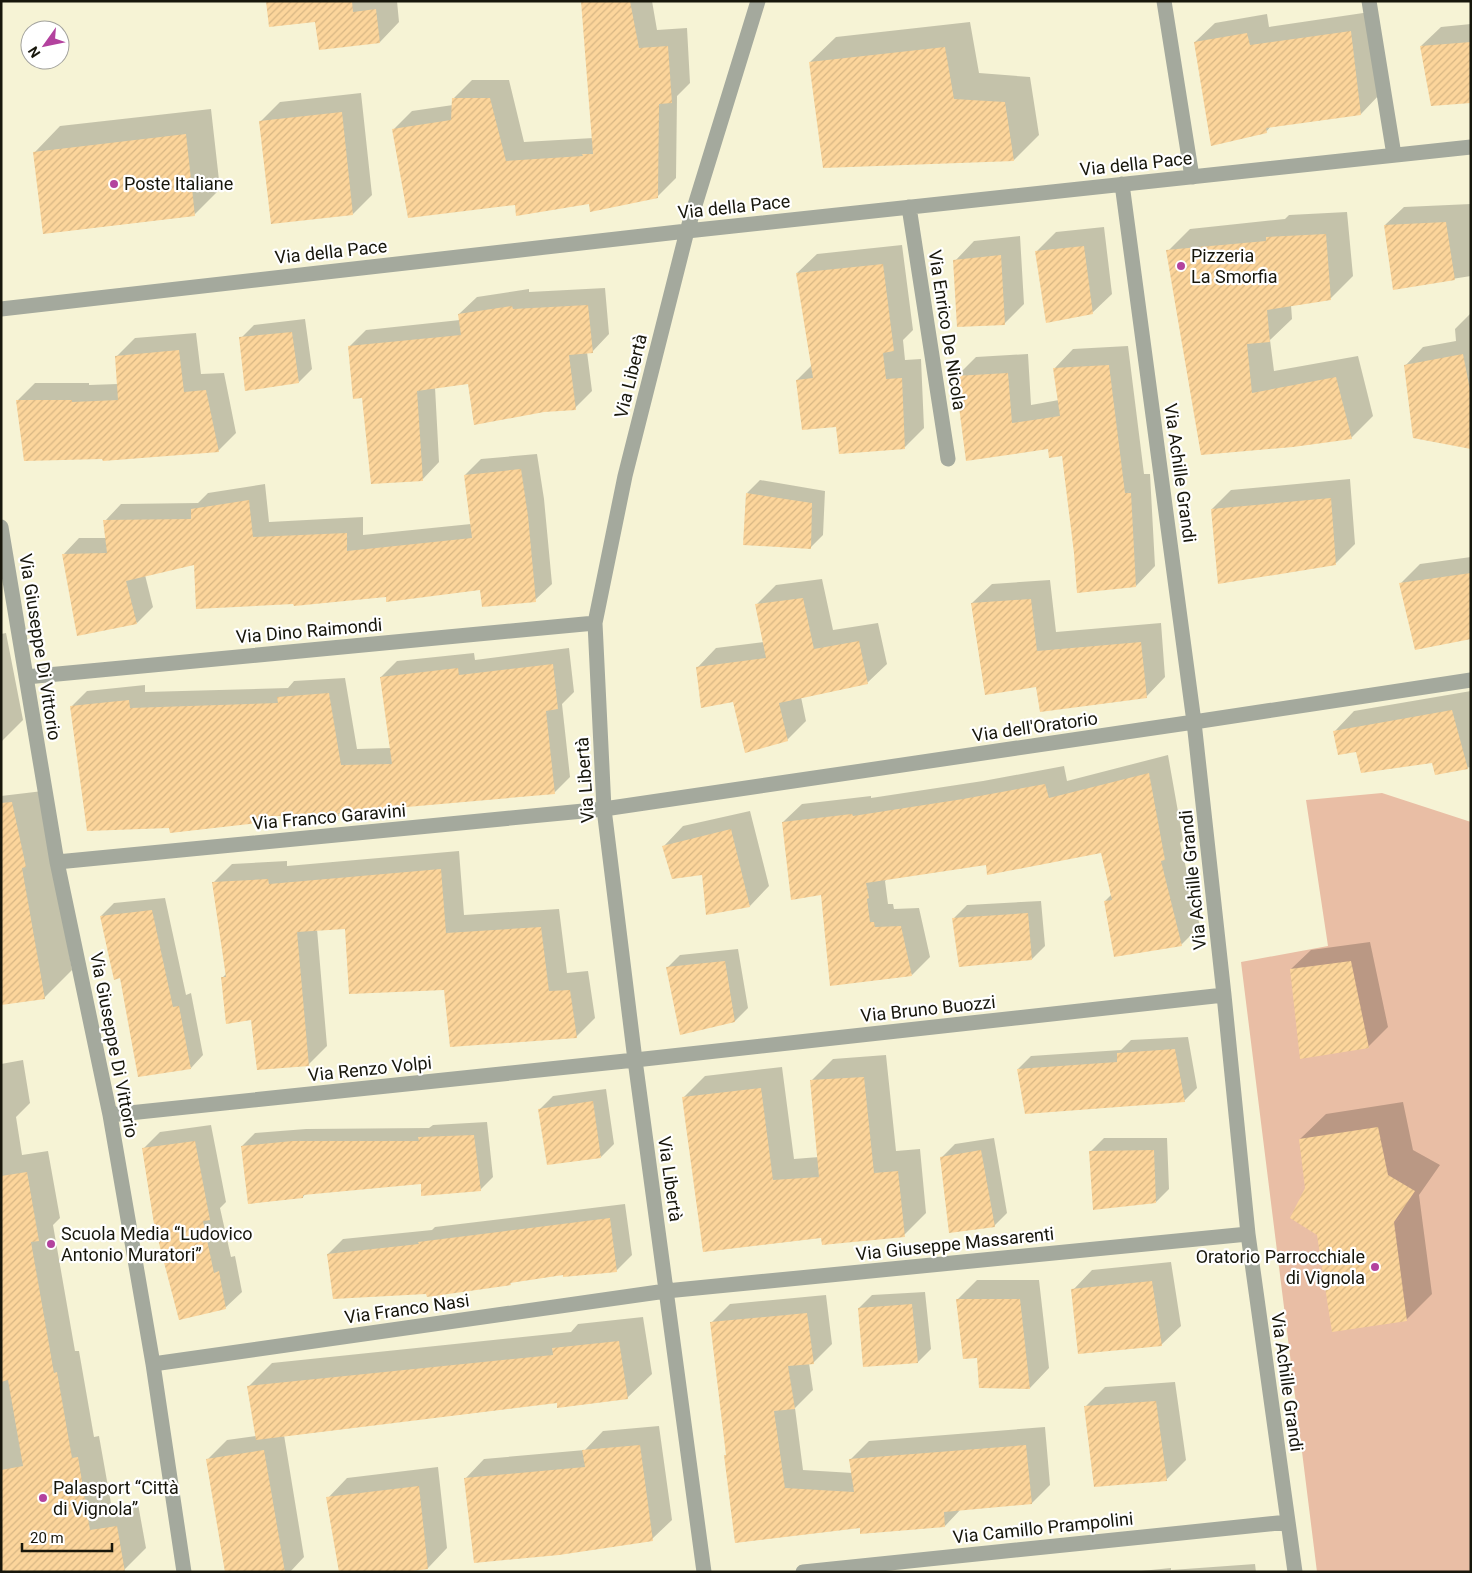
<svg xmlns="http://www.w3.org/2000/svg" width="1472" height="1573" viewBox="0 0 1472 1573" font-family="Roboto,sans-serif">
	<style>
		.pitch { fill: #e9bea5 }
		.shadow { fill: #0003 }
		.building { fill: url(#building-hatch) }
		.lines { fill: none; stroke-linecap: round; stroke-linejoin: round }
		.street { stroke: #a4a99d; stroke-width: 15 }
		.poi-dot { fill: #b3429e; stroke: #fff; stroke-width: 2 }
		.labels { text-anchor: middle; stroke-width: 4.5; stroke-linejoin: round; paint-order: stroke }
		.street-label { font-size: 18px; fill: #17160b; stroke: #fff }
		.poi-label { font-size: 18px; fill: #17160b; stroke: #fff; text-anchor: start }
	</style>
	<defs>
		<pattern id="building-hatch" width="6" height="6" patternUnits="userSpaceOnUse" patternTransform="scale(1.25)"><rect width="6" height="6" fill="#fcd59b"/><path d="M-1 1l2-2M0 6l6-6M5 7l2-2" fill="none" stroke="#d7b684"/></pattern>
	</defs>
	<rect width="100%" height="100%" fill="#f6f3d5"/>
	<path class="pitch" d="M 1382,793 L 1471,822 L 1471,1572 L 1317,1572 L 1241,962 L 1328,946 L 1306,800 Z"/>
	<path class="shadow" d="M 268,1 L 397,1 L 399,22 L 380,42 L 316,20 Z
		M 582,1 L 652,1 L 657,30 L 687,28 L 690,83 L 677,96 L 676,178 L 657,197 L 590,202 L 516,203 L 393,130 L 412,111 L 453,105 L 453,99 L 472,80 L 509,80 L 524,142 L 593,138 Z
		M 1370,12 L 1380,94 L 1361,114 L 1271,126 L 1266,132 L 1195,42 L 1215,23 L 1267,14 L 1269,27 Z
		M 970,22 L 979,73 L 1030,77 L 1039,135 L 1014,160 L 810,62 L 836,37 Z
		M 1471,24 L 1471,101 L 1421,46 L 1441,27 Z
		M 361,93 L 372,195 L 353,214 L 261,121 L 280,102 Z
		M 211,109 L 220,189 L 194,215 L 35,152 L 60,126 Z
		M 1471,204 L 1471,276 L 1395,288 L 1385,225 L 1404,207 Z
		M 1347,212 L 1353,276 L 1331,298 L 1291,305 L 1292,319 L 1270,340 L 1274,371 L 1358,356 L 1373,416 L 1351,438 L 1202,454 L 1168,251 L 1190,229 L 1285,219 L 1289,215 Z
		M 1104,227 L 1112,294 L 1092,313 L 1036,252 L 1056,232 Z
		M 1020,236 L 1024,304 L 1005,323 L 955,261 L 974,241 Z
		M 902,245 L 913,330 L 903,340 L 905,360 L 921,359 L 924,428 L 904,448 L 837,425 L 797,380 L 812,365 L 797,273 L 817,254 Z
		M 605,288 L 609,334 L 592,352 L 587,352 L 592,391 L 575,408 L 469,382 L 435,387 L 439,462 L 422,480 L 363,396 L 349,347 L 366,330 L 460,320 L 459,314 L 477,297 L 529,289 L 529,292 Z
		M 1471,313 L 1471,448 L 1405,366 L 1423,347 L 1456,341 L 1455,329 Z
		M 305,319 L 312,369 L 299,382 L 241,338 L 254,325 Z
		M 196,333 L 201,374 L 224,373 L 236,433 L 218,451 L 17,401 L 35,383 L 89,383 L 89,385 L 118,384 L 117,356 L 135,338 Z
		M 1128,346 L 1144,474 L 1150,474 L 1155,566 L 1136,586 L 1063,455 L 1049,448 L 967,460 L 956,377 L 976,357 L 1028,354 L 1031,405 L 1059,400 L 1054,369 L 1073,349 Z
		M 537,454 L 544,499 L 552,584 L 535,600 L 481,588 L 295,603 L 195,563 L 145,575 L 153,607 L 137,623 L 63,555 L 79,538 L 107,538 L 105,521 L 121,504 L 198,503 L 208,493 L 265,484 L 269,522 L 363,517 L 363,535 L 471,524 L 465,475 L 481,459 Z
		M 1350,479 L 1355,544 L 1336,563 L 1212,509 L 1231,490 Z
		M 760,480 L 825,491 L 823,535 L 810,548 L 747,493 Z
		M 1471,557 L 1471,638 L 1401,583 L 1420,564 Z
		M 822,579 L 833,630 L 878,623 L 887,664 L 867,683 L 801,697 L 806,721 L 787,740 L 734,701 L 697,668 L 716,648 L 764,642 L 757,604 L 776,585 Z
		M 1050,580 L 1056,632 L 1161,623 L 1165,677 L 1146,697 L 1037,686 L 972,603 L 992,584 Z
		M 6,633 L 23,720 L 1,742 L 1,634 Z
		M 569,648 L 574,692 L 562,704 L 570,777 L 554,793 L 341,812 L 338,815 L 265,815 L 259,822 L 170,827 L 71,707 L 87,691 L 145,685 L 145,692 L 288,688 L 294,681 L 345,678 L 357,749 L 391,748 L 381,677 L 397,661 L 474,653 L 475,660 Z
		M 1471,691 L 1471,767 L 1436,773 L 1433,761 L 1357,751 L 1335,731 L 1354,711 Z
		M 1168,755 L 1183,840 L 1180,843 L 1200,926 L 1181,945 L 1105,901 L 1112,894 L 1102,852 L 987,863 L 888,878 L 885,881 L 888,904 L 893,904 L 894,909 L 919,908 L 930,957 L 912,975 L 822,893 L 783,822 L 802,804 L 871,796 L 871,798 L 983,781 L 1064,766 L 1067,781 Z
		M 43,791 L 50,841 L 72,970 L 44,998 L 1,1004 L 1,796 Z
		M 750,811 L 769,886 L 750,906 L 664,846 L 683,826 Z
		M 459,851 L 464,915 L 559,909 L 567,973 L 588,971 L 595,1018 L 576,1037 L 445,988 L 346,927 L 317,929 L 327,1046 L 308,1065 L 252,1019 L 222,978 L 226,974 L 213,883 L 232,864 L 287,861 L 287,866 Z
		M 165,898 L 186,995 L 191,993 L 203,1055 L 191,1068 L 121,977 L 101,916 L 114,903 Z
		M 1041,901 L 1045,946 L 1032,959 L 954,918 L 967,905 Z
		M 1370,942 L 1388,1027 L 1368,1047 L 1291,969 L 1311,950 Z
		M 738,949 L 748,1008 L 735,1021 L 681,1033 L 667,968 L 680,955 Z
		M 1188,1037 L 1197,1088 L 1184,1101 L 1018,1069 L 1031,1056 L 1121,1050 L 1131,1040 Z
		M 886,1055 L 896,1151 L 920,1149 L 926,1213 L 904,1235 L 822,1236 L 683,1098 L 705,1076 L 782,1067 L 794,1159 L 819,1157 L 811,1081 L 833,1059 Z
		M 23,1060 L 30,1103 L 16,1117 L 22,1155 L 48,1151 L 60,1218 L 53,1225 L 75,1351 L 79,1351 L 94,1437 L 99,1436 L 112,1509 L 138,1504 L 146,1548 L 124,1570 L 1,1572 L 1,1064 Z
		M 606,1089 L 614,1144 L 601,1157 L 540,1109 L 553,1096 Z
		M 1403,1102 L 1413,1150 L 1440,1165 L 1419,1195 L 1432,1294 L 1406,1320 L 1318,1234 L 1307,1188 L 1300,1139 L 1326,1114 Z
		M 487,1122 L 493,1177 L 480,1190 L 422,1183 L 306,1193 L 303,1197 L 242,1146 L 255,1133 L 306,1129 L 429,1128 L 433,1125 Z
		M 211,1125 L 226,1202 L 220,1208 L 231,1257 L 235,1256 L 242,1292 L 225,1308 L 143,1149 L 160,1132 Z
		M 994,1138 L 1007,1213 L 994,1226 L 942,1157 L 955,1144 Z
		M 1104,1138 L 1167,1138 L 1169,1189 L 1156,1202 L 1091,1151 Z
		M 625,1204 L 632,1255 L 616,1271 L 564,1273 L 512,1282 L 510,1284 L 427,1293 L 328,1254 L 343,1239 L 432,1230 L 435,1227 Z
		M 1171,1262 L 1181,1326 L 1161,1345 L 1073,1290 L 1092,1270 Z
		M 977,1280 L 1039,1280 L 1049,1368 L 1030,1388 L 978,1356 L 958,1299 Z
		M 925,1292 L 931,1349 L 918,1362 L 859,1308 L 872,1295 Z
		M 826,1295 L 832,1344 L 813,1363 L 809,1363 L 813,1390 L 795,1408 L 803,1470 L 853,1473 L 851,1459 L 869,1441 L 1045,1427 L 1050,1485 L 1032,1503 L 961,1509 L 945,1526 L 861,1527 L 737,1541 L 711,1323 L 730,1304 Z
		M 643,1317 L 652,1374 L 627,1398 L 558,1401 L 284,1435 L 304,1557 L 290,1572 L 226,1572 L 207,1460 L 227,1440 L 256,1436 L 248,1387 L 272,1363 L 571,1332 L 578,1324 Z
		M 1175,1382 L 1186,1460 L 1166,1480 L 1086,1406 L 1105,1387 Z
		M 659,1426 L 672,1520 L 652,1539 L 465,1479 L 484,1459 L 585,1450 L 603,1431 Z
		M 438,1467 L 447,1548 L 428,1568 L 328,1498 L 347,1478 Z
		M 1255,1564 L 1256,1572 L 1131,1572 L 1171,1568 L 1171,1570 Z"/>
	<path class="building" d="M 266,1 L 352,1 L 353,12 L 376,9 L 380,43 L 319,50 L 315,22 L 269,27 Z
		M 581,1 L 630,1 L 639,48 L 668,46 L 672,103 L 659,104 L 658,198 L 590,212 L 589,204 L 516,216 L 515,205 L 408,218 L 392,129 L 451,120 L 452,98 L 490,98 L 506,161 L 583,156 L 582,154 L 593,154 Z
		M 1351,31 L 1361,115 L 1266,128 L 1267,133 L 1211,146 L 1194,42 L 1247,33 L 1250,45 Z
		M 1471,42 L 1471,103 L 1431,106 L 1420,46 Z
		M 945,47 L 954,99 L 1005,102 L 1014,161 L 823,168 L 809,62 Z
		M 342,112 L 353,215 L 271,224 L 259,121 Z
		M 186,134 L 195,216 L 43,234 L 33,152 Z
		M 1446,222 L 1455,280 L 1393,290 L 1384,225 Z
		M 1326,234 L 1331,300 L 1267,310 L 1270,342 L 1247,344 L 1252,393 L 1336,377 L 1352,439 L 1293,447 L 1201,455 L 1166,250 L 1266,241 L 1266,237 Z
		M 1084,246 L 1093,314 L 1046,323 L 1035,251 Z
		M 1001,255 L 1005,325 L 957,327 L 953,260 Z
		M 883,264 L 894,351 L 883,353 L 886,379 L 902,378 L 905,449 L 839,454 L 836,427 L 802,430 L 796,380 L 813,378 L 796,273 Z
		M 588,305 L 593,353 L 569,355 L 576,410 L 544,412 L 474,425 L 468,384 L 417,391 L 423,481 L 371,484 L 362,398 L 353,399 L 348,346 L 461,335 L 458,314 L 512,306 L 513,309 Z
		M 292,332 L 299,383 L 245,391 L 239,337 Z
		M 179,350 L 184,392 L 206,390 L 219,452 L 103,461 L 102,459 L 24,461 L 16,400 L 72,400 L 72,402 L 118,400 L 115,356 Z
		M 1463,354 L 1471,395 L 1471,449 L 1413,438 L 1404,365 Z
		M 1109,365 L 1125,493 L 1131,493 L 1136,587 L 1077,593 L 1074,553 L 1062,456 L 1049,458 L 1048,449 L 966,461 L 955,376 L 1008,373 L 1012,423 L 1060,416 L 1053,368 Z
		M 521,469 L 528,516 L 536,602 L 482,607 L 480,590 L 386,602 L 386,597 L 294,606 L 293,604 L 196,609 L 194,565 L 126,581 L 137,624 L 77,636 L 62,554 L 107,553 L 103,520 L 191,519 L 191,509 L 249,500 L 253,537 L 347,533 L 347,551 L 472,538 L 464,475 Z
		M 746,493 L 812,503 L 811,549 L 743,545 Z
		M 1331,498 L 1336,565 L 1218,584 L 1211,509 Z
		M 1471,573 L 1471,639 L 1415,650 L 1399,583 Z
		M 803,598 L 814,649 L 859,641 L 868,684 L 779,703 L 788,741 L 745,753 L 733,702 L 701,708 L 696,667 L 766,658 L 755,604 Z
		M 1031,599 L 1037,651 L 1141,642 L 1147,698 L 1040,712 L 1036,687 L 985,695 L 971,603 Z
		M 553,664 L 558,709 L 546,711 L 555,794 L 338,813 L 339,816 L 258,816 L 259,823 L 170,833 L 169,828 L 87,831 L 70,706 L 129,700 L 130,708 L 278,703 L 277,697 L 329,693 L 341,765 L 392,764 L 380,677 L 458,668 L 459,675 Z
		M 1452,710 L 1468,769 L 1435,775 L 1432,763 L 1361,773 L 1356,752 L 1338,755 L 1333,731 Z
		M 1149,773 L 1165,860 L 1161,861 L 1182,946 L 1114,957 L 1104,901 L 1112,900 L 1101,853 L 987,875 L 986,865 L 866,883 L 869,898 L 867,899 L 870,922 L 874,922 L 875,927 L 901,926 L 912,976 L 830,986 L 821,895 L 791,900 L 782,822 L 852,814 L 853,816 L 963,799 L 1045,784 L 1049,798 Z
		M 12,802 L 26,867 L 22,868 L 45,999 L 1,1005 L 1,803 Z
		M 731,829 L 750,907 L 706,915 L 702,875 L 672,879 L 662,846 Z
		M 441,869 L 446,933 L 541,927 L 549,991 L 570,990 L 577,1038 L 450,1047 L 444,990 L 349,994 L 345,929 L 297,932 L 309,1066 L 257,1070 L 251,1020 L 226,1024 L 221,977 L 226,977 L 212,882 L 268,879 L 269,884 Z
		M 152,910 L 173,1007 L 179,1006 L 191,1069 L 138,1077 L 120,978 L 114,980 L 100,916 Z
		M 1028,913 L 1032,960 L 959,967 L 952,918 Z
		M 725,961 L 735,1022 L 680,1035 L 666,967 Z
		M 1351,961 L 1369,1048 L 1300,1059 L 1290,969 Z
		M 1175,1049 L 1185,1102 L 1025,1114 L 1017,1069 L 1117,1062 L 1117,1053 Z
		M 864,1077 L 874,1173 L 898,1171 L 905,1237 L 822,1245 L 821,1238 L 703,1252 L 682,1097 L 761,1088 L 773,1180 L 819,1177 L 810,1080 Z
		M 593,1101 L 601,1158 L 547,1165 L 538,1109 Z
		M 1378,1127 L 1388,1175 L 1415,1191 L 1394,1222 L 1407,1321 L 1332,1332 L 1317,1235 L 1290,1218 L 1305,1188 L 1299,1139 Z
		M 474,1135 L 481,1191 L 421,1196 L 421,1184 L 303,1195 L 303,1198 L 248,1204 L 241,1146 L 292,1141 L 419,1141 L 418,1137 Z
		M 195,1141 L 210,1220 L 203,1221 L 214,1273 L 219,1271 L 226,1309 L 179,1320 L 154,1224 L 142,1148 Z
		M 981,1150 L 995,1227 L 949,1233 L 940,1157 Z
		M 1154,1150 L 1156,1203 L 1093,1210 L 1089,1151 Z
		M 27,1172 L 39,1241 L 31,1242 L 54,1373 L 57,1372 L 72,1458 L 78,1457 L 90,1530 L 117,1526 L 125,1572 L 1,1572 L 1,1470 L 23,1466 L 8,1380 L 1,1382 L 1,1176 Z
		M 610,1218 L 617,1272 L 563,1277 L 563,1275 L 510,1283 L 511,1285 L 427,1297 L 426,1294 L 333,1299 L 327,1254 L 419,1244 L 418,1242 Z
		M 1152,1281 L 1162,1346 L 1078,1354 L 1071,1289 Z
		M 956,1299 L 1020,1299 L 1030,1389 L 979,1388 L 977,1358 L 963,1359 Z
		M 912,1304 L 918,1363 L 863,1367 L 858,1308 Z
		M 807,1313 L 814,1364 L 788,1366 L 795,1409 L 774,1411 L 785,1488 L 854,1492 L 849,1459 L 1026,1445 L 1032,1504 L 944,1512 L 945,1527 L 860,1534 L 860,1528 L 735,1543 L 724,1455 L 726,1455 L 710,1322 Z
		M 619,1341 L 628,1399 L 557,1408 L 557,1403 L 256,1440 L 247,1386 L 553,1355 L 552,1348 Z
		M 1156,1401 L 1167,1481 L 1094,1487 L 1084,1406 Z
		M 640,1445 L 653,1541 L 559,1555 L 474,1563 L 464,1478 L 585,1467 L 582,1450 Z
		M 264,1450 L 285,1572 L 225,1572 L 206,1459 Z
		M 419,1486 L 428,1569 L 405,1572 L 339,1572 L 326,1497 Z"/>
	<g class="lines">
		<path class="street" d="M 1164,1 L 1192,177
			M 1369,1 L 1394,155
			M 1122,184 L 1194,722 L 1224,995 L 1248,1234 L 1295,1572
			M 909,207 L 948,459
			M 1,309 L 687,231 L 1471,147
			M 1,527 L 57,862 L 110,1115 L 153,1364 L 184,1572
			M 26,677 L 595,623
			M 57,862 L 604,809 L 1194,722 L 1471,680
			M 110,1115 L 635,1060 L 1224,995
			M 153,1364 L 666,1291 L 1248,1234
			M 704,1572 L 635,1060 L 604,809 L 595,623 L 625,476 L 687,231 L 758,1
			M 803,1572 L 1288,1522"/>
	</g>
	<g class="poi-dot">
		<circle cx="114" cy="184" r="5"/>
		<circle cx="1181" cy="266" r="5"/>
		<circle cx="51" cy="1244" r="5"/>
		<circle cx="1375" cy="1267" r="5"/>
		<circle cx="43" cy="1498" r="5"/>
	</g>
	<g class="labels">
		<g class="street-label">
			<text transform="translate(1136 164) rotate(-6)" y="6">Via della Pace</text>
			<text transform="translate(734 207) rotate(-6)" y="6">Via della Pace</text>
			<text transform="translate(331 252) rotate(-6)" y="6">Via della Pace</text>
			<text transform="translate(947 330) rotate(81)" y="6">Via Enrico De Nicola</text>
			<text transform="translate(631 376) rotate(-76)" y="6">Via Libertà</text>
			<text transform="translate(1180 473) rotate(82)" y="6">Via Achille Grandi</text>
			<text transform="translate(309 631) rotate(-5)" y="6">Via Dino Raimondi</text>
			<text transform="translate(40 647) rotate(81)" y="6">Via Giuseppe Di Vittorio</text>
			<text transform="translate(1035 727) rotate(-8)" y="6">Via dell'Oratorio</text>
			<text transform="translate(585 780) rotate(-94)" y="6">Via Libertà</text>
			<text transform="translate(329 817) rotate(-5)" y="6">Via Franco Garavini</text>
			<text transform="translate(1193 880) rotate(-96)" y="6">Via Achille Grandi</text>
			<text transform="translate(928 1009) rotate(-6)" y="6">Via Bruno Buozzi</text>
			<text transform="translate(114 1045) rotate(79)" y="6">Via Giuseppe Di Vittorio</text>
			<text transform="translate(370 1069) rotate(-6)" y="6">Via Renzo Volpi</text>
			<text transform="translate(670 1179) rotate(82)" y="6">Via Libertà</text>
			<text transform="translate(955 1244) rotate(-6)" y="6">Via Giuseppe Massarenti</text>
			<text transform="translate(407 1309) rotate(-8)" y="6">Via Franco Nasi</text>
			<text transform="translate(1287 1382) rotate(82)" y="6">Via Achille Grandi</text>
			<text transform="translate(1043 1528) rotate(-6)" y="6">Via Camillo Prampolini</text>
		</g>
		<g class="poi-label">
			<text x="124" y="190">Poste Italiane</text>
			<text x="1191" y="262">Pizzeria<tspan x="1191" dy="21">La Smorfia</tspan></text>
			<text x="61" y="1240">Scuola Media “Ludovico<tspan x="61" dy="21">Antonio Muratori”</tspan></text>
			<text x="1365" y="1263" text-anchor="end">Oratorio Parrocchiale<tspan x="1365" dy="21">di Vignola</tspan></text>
			<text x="53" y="1494">Palasport “Città<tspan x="53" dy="21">di Vignola”</tspan></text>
		</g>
	</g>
	<rect width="1472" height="1573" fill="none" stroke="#17160b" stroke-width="5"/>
	<g transform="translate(45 45) rotate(237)"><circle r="24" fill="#ffffff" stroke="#a2a29d"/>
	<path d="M0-4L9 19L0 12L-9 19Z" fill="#b3429e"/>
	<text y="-8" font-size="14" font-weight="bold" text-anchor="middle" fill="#17160b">N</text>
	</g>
	<path d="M22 1543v8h90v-8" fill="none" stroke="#17160b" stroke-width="2.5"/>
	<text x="30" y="1543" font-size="15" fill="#17160b" stroke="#ffffff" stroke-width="4" paint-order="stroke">20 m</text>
</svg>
